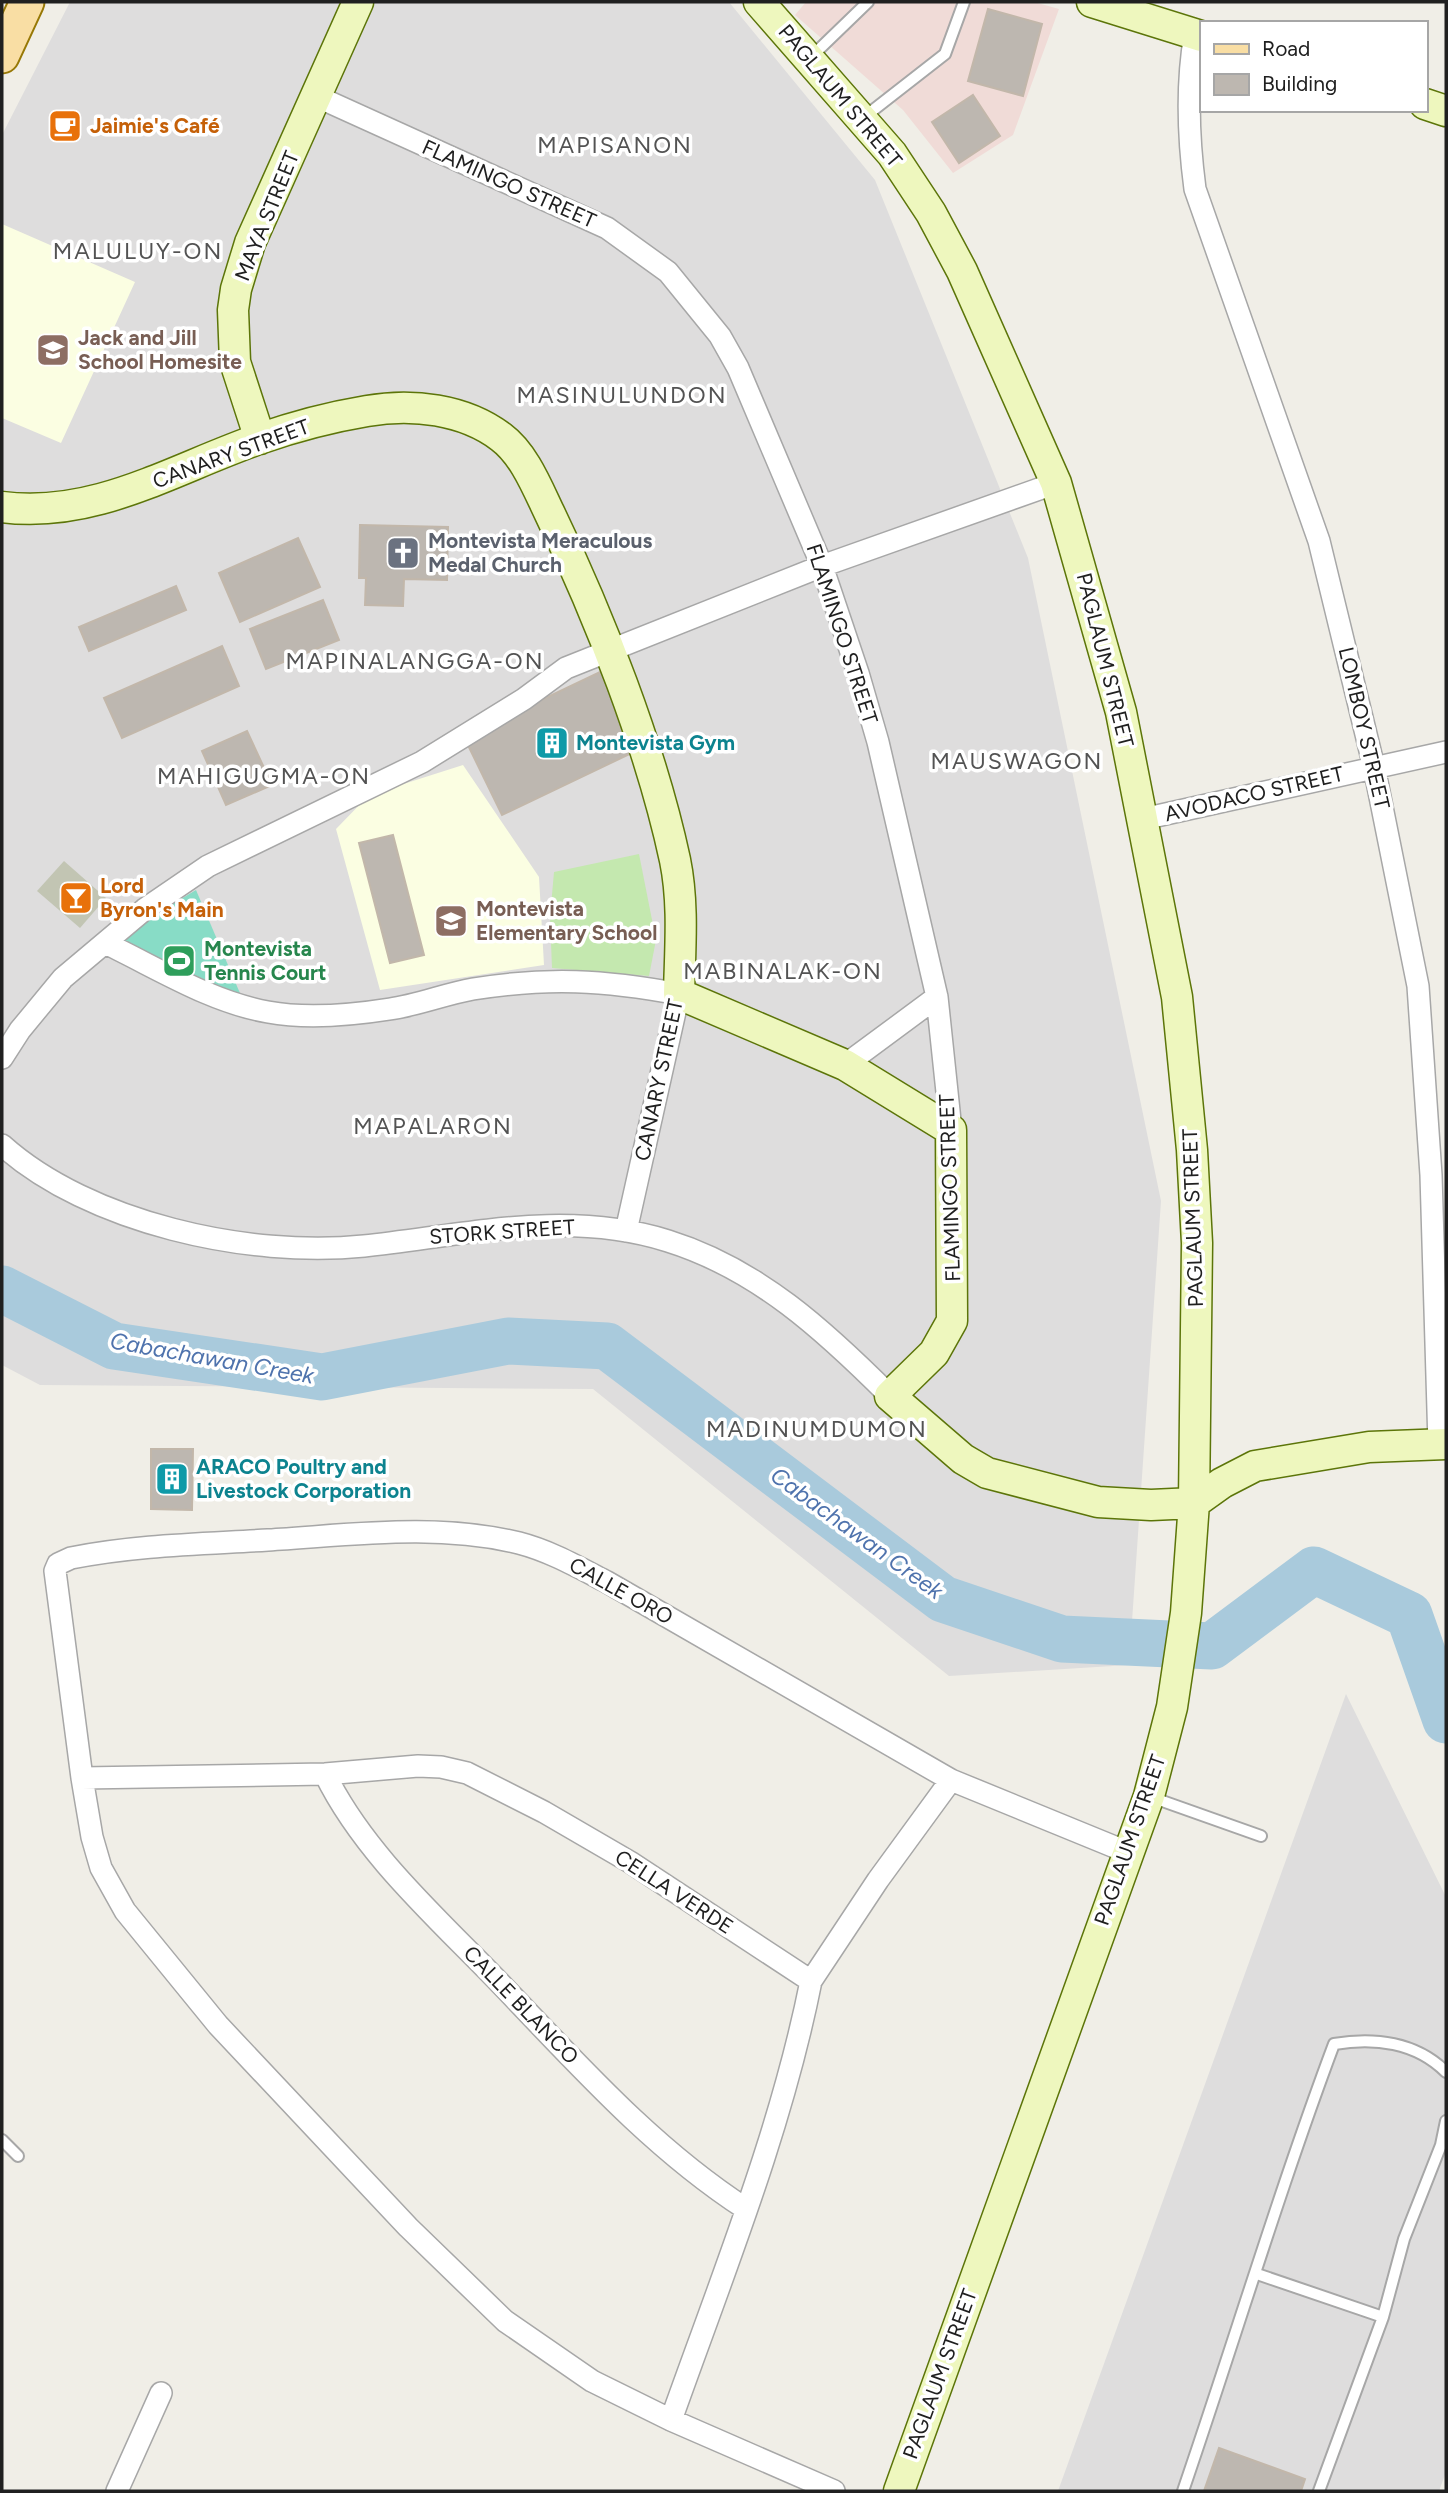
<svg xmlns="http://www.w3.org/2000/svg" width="1448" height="2493" viewBox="0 0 1448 2493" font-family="Figtree,sans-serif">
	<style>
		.residential { fill: #dedddd }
		.commercial { fill: #f0dbd7 }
		.education { fill: #fbfee2 }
		.construction { fill: #c2c5b3 }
		.grass { fill: #c4e8af }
		.pitch { fill: #88dcc6 }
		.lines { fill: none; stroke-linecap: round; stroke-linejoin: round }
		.river { stroke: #a9cadc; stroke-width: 47 }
		.building { fill: #bdb7b0; stroke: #c2b7aa; stroke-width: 2 }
		.lane-casing { stroke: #a7a7a7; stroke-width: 14 }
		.street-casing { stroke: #a7a7a7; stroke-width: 24 }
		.secondary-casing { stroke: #5c7509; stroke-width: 33 }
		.primary-casing { stroke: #977806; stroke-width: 37 }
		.lane { stroke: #fff; stroke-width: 10 }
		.street { stroke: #fff; stroke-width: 21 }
		.secondary { stroke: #eef7be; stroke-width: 30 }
		.primary { stroke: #f9dea4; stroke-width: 33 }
		.labels { text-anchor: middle; stroke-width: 7; stroke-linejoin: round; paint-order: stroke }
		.street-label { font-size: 21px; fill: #202020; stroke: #fff }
		.food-label { font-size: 21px; font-weight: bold; fill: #c56008; stroke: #fff; text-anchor: start }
		.education-label { font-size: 21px; font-weight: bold; fill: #785e54; stroke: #fff; text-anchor: start }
		.worship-label { font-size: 21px; font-weight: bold; fill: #5b616d; stroke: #fff; text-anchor: start }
		.culture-label { font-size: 21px; font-weight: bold; fill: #0d838f; stroke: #fff; text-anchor: start }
		.leisure-label { font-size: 21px; font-weight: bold; fill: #27864d; stroke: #fff; text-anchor: start }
		.neighbourhood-label { font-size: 23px; letter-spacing: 2px; fill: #535353; stroke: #fff }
		.water-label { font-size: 23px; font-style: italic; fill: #4f73ad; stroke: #fff }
	</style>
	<rect width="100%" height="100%" fill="#f0eee7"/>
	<path class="residential" d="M 70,2 L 729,2 L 875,180 L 1028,558 L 1161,1201 L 1129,1665 L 949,1676 L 593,1389 L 40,1385 L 2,1365 L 2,135 Z
		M 1346,1694 L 1446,1897 L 1446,2472 L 1439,2491 L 1058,2491 Z"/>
	<path class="commercial" d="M 806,2 L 1034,2 L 1059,9 L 1013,135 L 953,173 L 903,110 L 795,15 Z"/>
	<path class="education" d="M 2,224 L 135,282 L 61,443 L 2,418 Z
		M 463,765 L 539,877 L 544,965 L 380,990 L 336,829 L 369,795 Z"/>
	<path class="construction" d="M 64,861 L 106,898 L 80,928 L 37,891 Z"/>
	<path class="grass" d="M 639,854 L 656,940 L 649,976 L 552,968 L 550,917 L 554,872 Z"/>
	<path class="pitch" d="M 196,890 L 248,1012 L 107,943 Z"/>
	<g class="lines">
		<path class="river" d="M 2,1289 L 114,1346 L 322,1377 L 508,1341 L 607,1346 L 943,1599 L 1062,1639 L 1212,1646 L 1314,1570 L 1409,1615 L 1446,1720"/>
	</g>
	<path class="building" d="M 988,9 L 1042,24 L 1023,96 L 968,81 Z
		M 973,95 L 1000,136 L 959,163 L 932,122 Z
		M 360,525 L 448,527 L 447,580 L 404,579 L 403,606 L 365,605 L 366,578 L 359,578 Z
		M 298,538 L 320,587 L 240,622 L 219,573 Z
		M 176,586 L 186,610 L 89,651 L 79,627 Z
		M 323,600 L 339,640 L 266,669 L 250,629 Z
		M 222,646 L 239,686 L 122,738 L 104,698 Z
		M 602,671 L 640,749 L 502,815 L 464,737 Z
		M 247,731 L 272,785 L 226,805 L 202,751 Z
		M 393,835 L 424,955 L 390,963 L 359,843 Z
		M 151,1449 L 193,1449 L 192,1510 L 151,1509 Z
		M 1219,2448 L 1305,2479 L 1301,2491 L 1204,2491 Z"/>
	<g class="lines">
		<defs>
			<path id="lane" d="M 810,58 L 868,2
				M 863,118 L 945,54 L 964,2
				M 1151,1797 L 1261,1836
				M 2,2140 L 18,2156
				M 1257,2274 L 1383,2317 L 1319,2491
				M 1383,2317 L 1404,2239 L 1441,2145 L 1446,2121
				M 1183,2491 C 1234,2342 1279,2191 1334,2044 C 1374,2037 1416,2042 1446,2072"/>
			<path id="street" d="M 1195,34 C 1186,86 1188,136 1195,189 L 1319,541 L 1374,767 L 1418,986 L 1431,1175 L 1439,1444
				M 318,97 L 607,228 L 668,272 L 720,336 L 738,368 L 822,566 L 858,673 L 878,742 L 937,997 L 951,1130
				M 1143,819 L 1446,752
				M 107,944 C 159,969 211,1002 268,1012 C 306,1019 352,1015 390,1009 C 418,1005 445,994 473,989 C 548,977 604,980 679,994 L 626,1231
				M 2,1058 L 20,1030 L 63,978 L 145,909 L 208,866 L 422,762 L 524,699 L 566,668 L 822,566 L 1056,483
				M 845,1065 L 937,997
				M 2,1145 C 89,1223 249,1258 364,1246 C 466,1235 566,1209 668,1241 C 758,1269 825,1331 890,1396
				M 325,1774 C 363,1852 435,1916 495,1978 C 574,2060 650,2147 746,2209
				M 82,1778 L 325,1774 L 418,1766 L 441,1767 L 467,1773 L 544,1812 L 630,1862 L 811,1981 C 781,2132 722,2276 671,2420
				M 811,1981 L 878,1880 L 951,1780
				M 117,2491 L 161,2393
				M 834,2491 L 671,2420 L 592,2381 L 505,2321 L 408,2227 L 218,2025 L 125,1911 L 101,1868 L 92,1837 L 82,1778 L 55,1571 L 58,1564 L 71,1558 C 136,1545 203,1544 268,1540 C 352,1535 436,1523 519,1543 C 550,1551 578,1567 607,1582 L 951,1780 L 1127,1852"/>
			<path id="secondary" d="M 759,2 L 892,154 L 931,213 L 962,271 L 1056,483 L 1121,712 L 1177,997 L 1192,1150 L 1197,1243 L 1194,1503 L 1186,1613 L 1172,1707 L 1149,1796 L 899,2491
				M 1092,2 L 1201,36
				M 1425,104 L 1446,111
				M 260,439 L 235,362 L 233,310 L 236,289 L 250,243 L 358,2
				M 2,507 C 95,519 173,469 259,439 C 293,427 331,417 367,411 C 412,403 464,409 501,437 C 524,454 537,487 549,512 C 599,615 651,748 675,860 C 684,904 680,949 679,994 L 845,1065 L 951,1130 L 952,1321 L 934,1353 L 890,1396 L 963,1459 L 987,1473 L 1098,1502 L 1151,1505 L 1194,1503 L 1222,1483 L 1255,1466 L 1369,1447 L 1446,1444"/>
			<path id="primary" d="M 2,56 L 27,2"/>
		</defs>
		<use href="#lane" class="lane-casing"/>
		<use href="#street" class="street-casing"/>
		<use href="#secondary" class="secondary-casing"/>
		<use href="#primary" class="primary-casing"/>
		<use href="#lane" class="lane"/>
		<use href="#street" class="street"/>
		<use href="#secondary" class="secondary"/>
		<use href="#primary" class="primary"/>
	</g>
	<defs>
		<symbol id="cafe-square" viewBox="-11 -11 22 22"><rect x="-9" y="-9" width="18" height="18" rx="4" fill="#e8710a" stroke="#fff"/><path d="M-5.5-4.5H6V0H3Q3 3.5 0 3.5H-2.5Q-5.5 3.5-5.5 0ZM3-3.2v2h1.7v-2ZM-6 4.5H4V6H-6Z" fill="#fff"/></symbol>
		<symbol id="school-square" viewBox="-11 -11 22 22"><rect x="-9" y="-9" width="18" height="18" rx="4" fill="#8d6e63" stroke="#fff"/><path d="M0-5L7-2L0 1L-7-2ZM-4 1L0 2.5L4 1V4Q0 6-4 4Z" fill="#fff"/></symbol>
		<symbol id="church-square" viewBox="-11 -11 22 22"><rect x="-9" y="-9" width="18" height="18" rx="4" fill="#6b7280" stroke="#fff"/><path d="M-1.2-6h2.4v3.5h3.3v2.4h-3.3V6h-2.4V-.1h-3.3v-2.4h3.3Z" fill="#fff"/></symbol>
		<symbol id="building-square" viewBox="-11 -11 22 22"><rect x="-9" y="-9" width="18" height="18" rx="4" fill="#0f9aa8" stroke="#fff"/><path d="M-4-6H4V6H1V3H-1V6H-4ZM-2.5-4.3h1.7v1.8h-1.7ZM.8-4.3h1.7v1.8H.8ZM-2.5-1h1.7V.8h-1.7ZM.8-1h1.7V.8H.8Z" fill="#fff"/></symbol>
		<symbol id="bar-square" viewBox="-11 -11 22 22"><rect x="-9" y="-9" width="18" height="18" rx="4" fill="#e8710a" stroke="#fff"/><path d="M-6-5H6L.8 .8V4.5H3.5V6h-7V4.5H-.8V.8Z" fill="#fff"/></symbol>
		<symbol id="stadium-square" viewBox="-11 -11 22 22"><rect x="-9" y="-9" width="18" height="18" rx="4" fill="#2e9e5b" stroke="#fff"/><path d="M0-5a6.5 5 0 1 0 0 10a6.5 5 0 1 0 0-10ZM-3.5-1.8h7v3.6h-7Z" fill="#fff"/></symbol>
	</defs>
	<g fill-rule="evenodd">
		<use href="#cafe-square" x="46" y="107" width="38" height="38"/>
		<use href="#school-square" x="34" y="331" width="38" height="38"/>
		<use href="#church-square" x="384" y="534" width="38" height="38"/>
		<use href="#building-square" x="533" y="724" width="38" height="38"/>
		<use href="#bar-square" x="57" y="879" width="38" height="38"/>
		<use href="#school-square" x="432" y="902" width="38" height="38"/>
		<use href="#stadium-square" x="160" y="942" width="38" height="38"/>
		<use href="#building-square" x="153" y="1460" width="38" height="38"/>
	</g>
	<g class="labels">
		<g class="street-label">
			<text transform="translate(840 96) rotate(50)" y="7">PAGLAUM STREET</text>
			<text transform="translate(509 184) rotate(24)" y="7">FLAMINGO STREET</text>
			<text transform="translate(267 216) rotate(-68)" y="7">MAYA STREET</text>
			<text transform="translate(231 454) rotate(-20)" y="7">CANARY STREET</text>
			<text transform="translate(842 634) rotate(72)" y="7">FLAMINGO STREET</text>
			<text transform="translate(1105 660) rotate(76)" y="7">PAGLAUM STREET</text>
			<text transform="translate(1364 728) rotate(77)" y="7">LOMBOY STREET</text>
			<text transform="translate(1254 794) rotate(-13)" y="7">AVODACO STREET</text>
			<text transform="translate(659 1080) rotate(-78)" y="7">CANARY STREET</text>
			<text transform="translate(950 1188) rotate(-92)" y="7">FLAMINGO STREET</text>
			<text transform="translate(1193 1218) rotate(-92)" y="7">PAGLAUM STREET</text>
			<text transform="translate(502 1232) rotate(-4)" y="7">STORK STREET</text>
			<text transform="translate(621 1591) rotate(29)" y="7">CALLE ORO</text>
			<text transform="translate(1130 1840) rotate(-71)" y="7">PAGLAUM STREET</text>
			<text transform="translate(674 1892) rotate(33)" y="7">CELLA VERDE</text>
			<text transform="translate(521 2005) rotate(46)" y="7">CALLE BLANCO</text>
			<text transform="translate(940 2374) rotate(-70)" y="7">PAGLAUM STREET</text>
		</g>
		<g class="food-label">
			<text x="90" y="133">Jaimie's Café</text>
			<text x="100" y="893">Lord<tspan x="100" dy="24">Byron's Main</tspan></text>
		</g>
		<g class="education-label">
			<text x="78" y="345">Jack and Jill<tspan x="78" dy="24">School Homesite</tspan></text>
			<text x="476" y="916">Montevista<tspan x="476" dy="24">Elementary School</tspan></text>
		</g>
		<g class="worship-label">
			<text x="428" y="548">Montevista Meraculous<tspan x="428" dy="24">Medal Church</tspan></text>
		</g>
		<g class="culture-label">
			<text x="576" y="750">Montevista Gym</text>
			<text x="196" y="1474">ARACO Poultry and<tspan x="196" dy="24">Livestock Corporation</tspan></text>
		</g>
		<g class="leisure-label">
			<text x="204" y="956">Montevista<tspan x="204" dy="24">Tennis Court</tspan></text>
		</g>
		<g class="neighbourhood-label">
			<text x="615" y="153">MAPISANON</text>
			<text x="138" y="259">MALULUY-ON</text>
			<text x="622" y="403">MASINULUNDON</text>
			<text x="415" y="669">MAPINALANGGA-ON</text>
			<text x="1017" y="769">MAUSWAGON</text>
			<text x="264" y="784">MAHIGUGMA-ON</text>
			<text x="783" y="979">MABINALAK-ON</text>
			<text x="433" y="1134">MAPALARON</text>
			<text x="817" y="1437">MADINUMDUMON</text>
		</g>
		<g class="water-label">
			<text transform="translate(212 1358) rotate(10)" y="8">Cabachawan Creek</text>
			<text transform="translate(857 1533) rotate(36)" y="8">Cabachawan Creek</text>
		</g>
	</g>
	<rect width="1448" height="2493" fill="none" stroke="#202020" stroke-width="7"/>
	<rect x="1200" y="21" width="228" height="91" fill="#ffffff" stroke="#a6a6a6" stroke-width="2"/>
	<rect x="1214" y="44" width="35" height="10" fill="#f9dea4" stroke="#a6a6a6" stroke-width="2"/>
	<text x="1262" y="56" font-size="21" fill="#202020">Road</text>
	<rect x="1214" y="74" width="35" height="21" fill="#bdb7b0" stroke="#a6a6a6" stroke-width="2"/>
	<text x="1262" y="91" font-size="21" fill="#202020">Building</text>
</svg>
